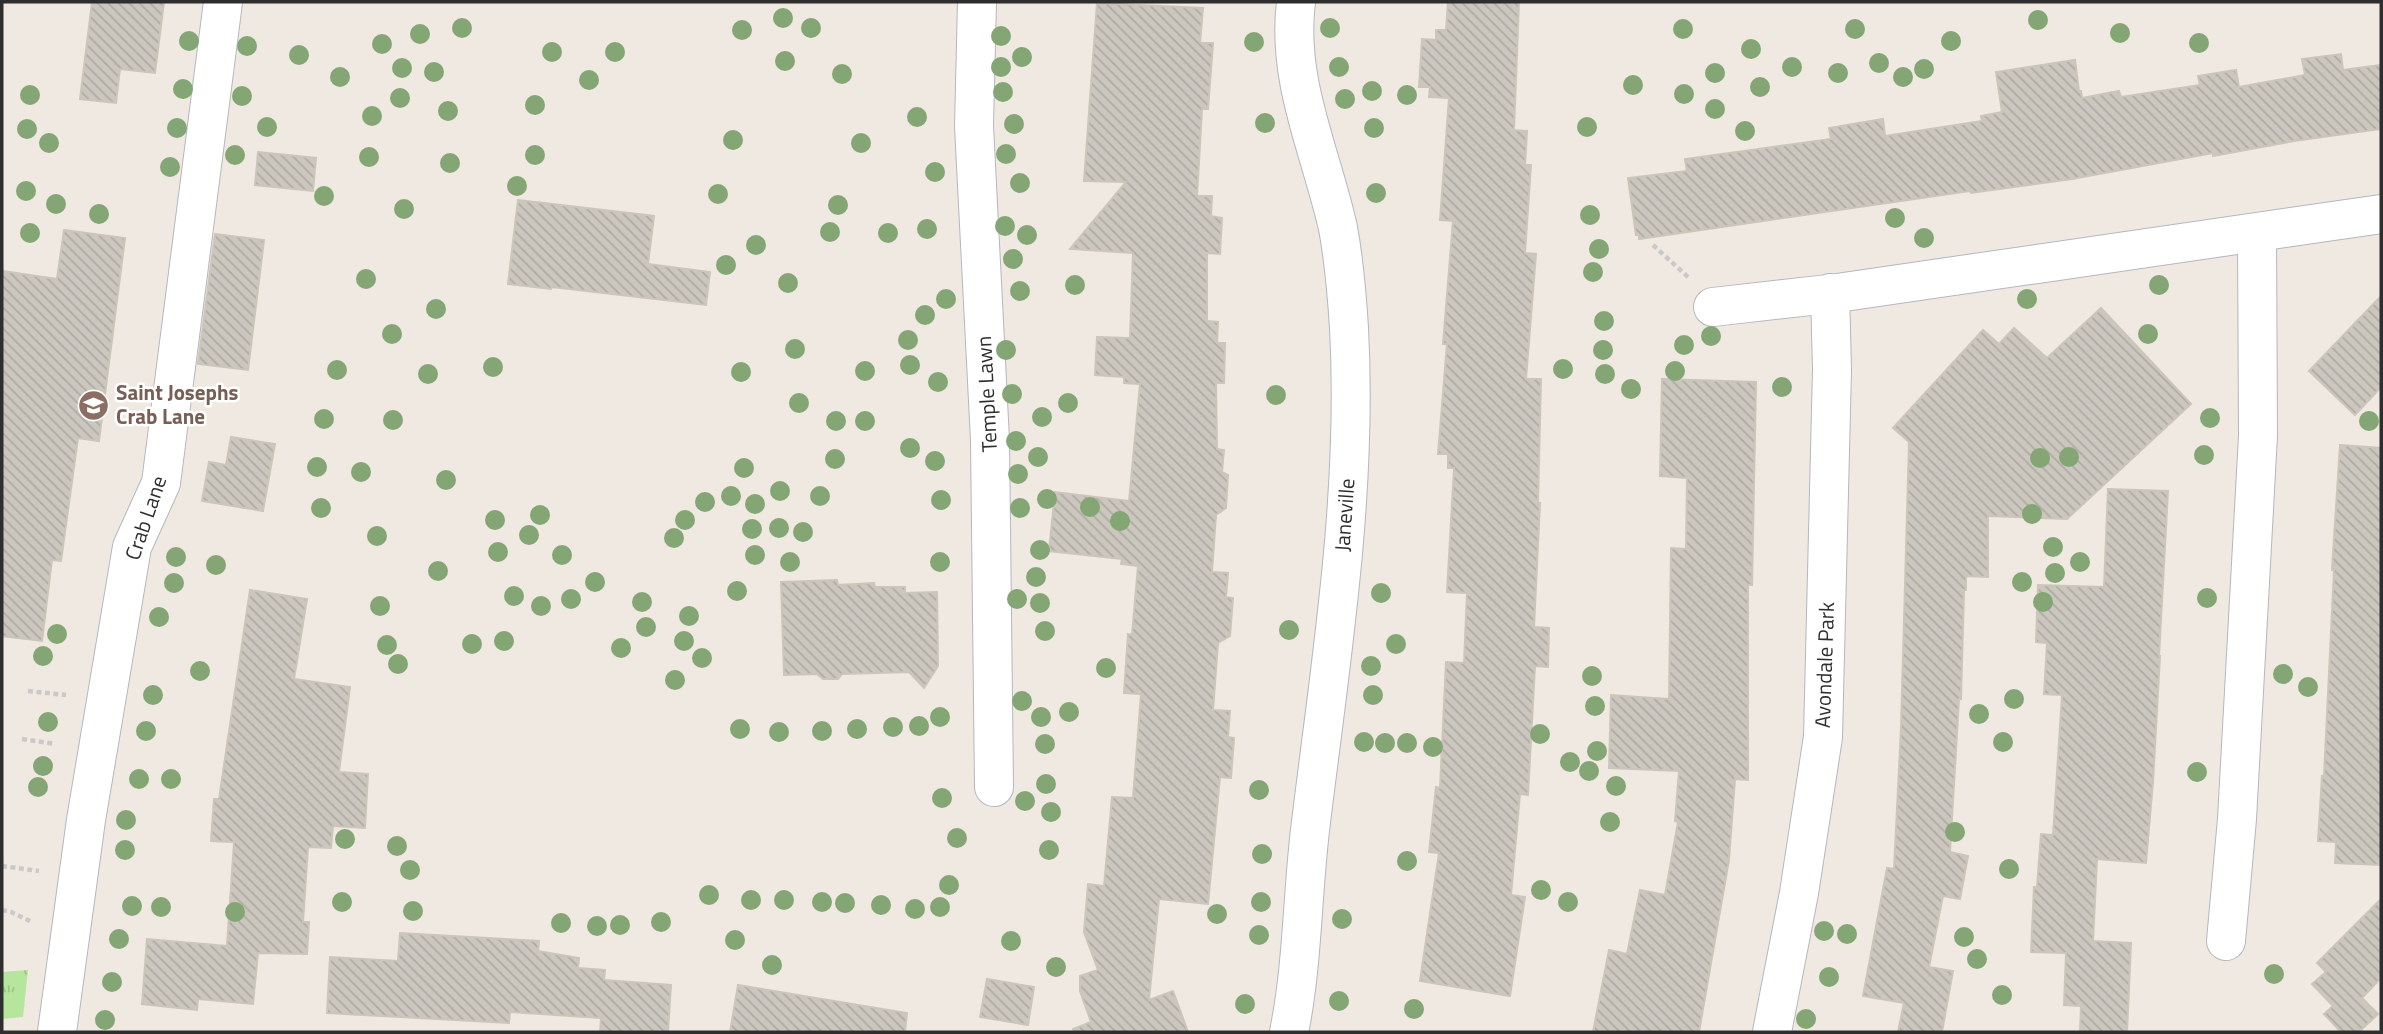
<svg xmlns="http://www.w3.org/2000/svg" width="2383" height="1034" viewBox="0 0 2383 1034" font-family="'Titillium Web',sans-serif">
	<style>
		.grass { fill: url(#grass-tufts) }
		.building { fill: url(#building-back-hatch); stroke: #cbc5ba; stroke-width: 2 }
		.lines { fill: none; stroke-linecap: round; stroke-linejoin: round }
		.minor-casing { stroke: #b4b7c1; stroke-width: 40 }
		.path { stroke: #c9c9c9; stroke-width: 4.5; stroke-dasharray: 5 3.5; stroke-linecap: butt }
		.minor { stroke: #fff; stroke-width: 38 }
		.tree { fill: #84a574 }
		.labels { text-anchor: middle; stroke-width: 5; stroke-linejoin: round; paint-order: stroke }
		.education-label { font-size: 21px; font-weight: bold; fill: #785e54; stroke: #fff; text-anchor: start }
		.street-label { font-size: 21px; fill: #2e2e2e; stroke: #fff }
	</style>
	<defs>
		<pattern id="grass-tufts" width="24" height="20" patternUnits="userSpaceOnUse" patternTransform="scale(1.75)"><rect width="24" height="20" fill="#b6e59e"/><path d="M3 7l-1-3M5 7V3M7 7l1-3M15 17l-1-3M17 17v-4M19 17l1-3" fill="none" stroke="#9dc588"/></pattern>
		<pattern id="building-back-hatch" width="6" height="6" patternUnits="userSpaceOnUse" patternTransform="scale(1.75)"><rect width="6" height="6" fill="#cbc7bf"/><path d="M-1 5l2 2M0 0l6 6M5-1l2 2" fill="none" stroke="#afaba4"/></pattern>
	</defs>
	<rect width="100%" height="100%" fill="#efe9e1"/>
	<path class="grass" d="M 28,970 L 23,1017 L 2,1019 L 2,972 Z"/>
	<path class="building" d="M 92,2 L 164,2 L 155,73 L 120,69 L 116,103 L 80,99 Z
		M 1448,2 L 1519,2 L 1514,130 L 1527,131 L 1525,165 L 1531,165 L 1525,253 L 1536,254 L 1526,379 L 1541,379 L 1538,503 L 1540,503 L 1534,627 L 1549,628 L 1548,667 L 1535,666 L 1528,795 L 1520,794 L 1511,895 L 1525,897 L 1510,996 L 1420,981 L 1439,853 L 1429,852 L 1436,787 L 1440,788 L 1446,662 L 1464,663 L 1467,593 L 1447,592 L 1454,468 L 1448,468 L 1448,454 L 1438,454 L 1447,344 L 1443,344 L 1453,221 L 1440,220 L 1449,98 L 1429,97 L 1430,87 L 1419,87 L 1422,39 L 1436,40 L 1436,30 L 1446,30 Z
		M 1097,3 L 1203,8 L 1200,43 L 1213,43 L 1208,109 L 1202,109 L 1197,196 L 1212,196 L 1211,216 L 1222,218 L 1220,254 L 1207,253 L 1207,321 L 1218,322 L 1217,343 L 1225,343 L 1224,383 L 1216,383 L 1217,449 L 1224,450 L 1222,472 L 1228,475 L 1226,508 L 1216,515 L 1212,572 L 1228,573 L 1226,597 L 1233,598 L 1230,636 L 1218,643 L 1213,710 L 1230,711 L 1228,737 L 1234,738 L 1231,778 L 1220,777 L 1208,904 L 1159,899 L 1149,1000 L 1173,991 L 1188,1032 L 1074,1032 L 1073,1029 L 1091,1022 L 1080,991 L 1080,976 L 1098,970 L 1084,932 L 1088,884 L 1104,886 L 1112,797 L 1133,798 L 1141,694 L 1124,693 L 1128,634 L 1132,635 L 1138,566 L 1121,564 L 1122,559 L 1049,551 L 1055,492 L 1129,501 L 1140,384 L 1124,383 L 1124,377 L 1095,375 L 1097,337 L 1130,338 L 1133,253 L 1070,249 L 1126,182 L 1084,181 Z
		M 2341,54 L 2343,70 L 2381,65 L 2381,129 L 2294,141 L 2213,156 L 2213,153 L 2072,179 L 1971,193 L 1970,191 L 1639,239 L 1639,235 L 1636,235 L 1628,178 L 1687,171 L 1685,159 L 1831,139 L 1829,128 L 1883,119 L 1885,136 L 1982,121 L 1981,116 L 2002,112 L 1996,72 L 2075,60 L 2079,91 L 2081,91 L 2082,98 L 2119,91 L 2121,97 L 2200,85 L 2198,76 L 2236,70 L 2239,87 L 2305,75 L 2302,59 Z
		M 258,152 L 316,158 L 313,191 L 255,185 Z
		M 518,200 L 654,216 L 648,264 L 710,272 L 706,305 L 552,287 L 551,289 L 508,284 Z
		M 64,230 L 125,238 L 99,441 L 78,438 L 61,561 L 52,560 L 42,641 L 2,636 L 2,271 L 57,279 Z
		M 215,234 L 264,240 L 248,370 L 198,364 Z
		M 2381,296 L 2381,387 L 2355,415 L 2309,371 Z
		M 2101,308 L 2191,404 L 2067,519 L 1988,516 L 1988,577 L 1966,576 L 1966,590 L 1964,590 L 1961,699 L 1959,699 L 1950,852 L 1968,856 L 1960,899 L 1943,896 L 1929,967 L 1953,971 L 1942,1032 L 1898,1032 L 1904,1003 L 1863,996 L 1887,868 L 1894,869 L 1901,728 L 1909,442 L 1893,428 L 1983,330 L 1999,344 L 2014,328 L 2047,358 Z
		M 1662,379 L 1756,382 L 1752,585 L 1748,585 L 1748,780 L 1735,779 L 1729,860 L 1699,1032 L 1593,1032 L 1609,950 L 1627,954 L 1640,890 L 1665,895 L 1678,822 L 1675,821 L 1679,771 L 1609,768 L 1611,695 L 1669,699 L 1671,548 L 1686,549 L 1687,478 L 1660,476 Z
		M 231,437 L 275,444 L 263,511 L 202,501 L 209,462 L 226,465 Z
		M 2340,445 L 2381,448 L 2381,865 L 2335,863 L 2336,842 L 2318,841 L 2322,776 L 2324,776 L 2334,570 L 2332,570 Z
		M 2108,489 L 2168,491 L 2159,656 L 2160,656 L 2153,782 L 2146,863 L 2097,859 L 2093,941 L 2131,943 L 2127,1032 L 2080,1032 L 2081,1006 L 2064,1005 L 2066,953 L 2031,952 L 2034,887 L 2037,887 L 2041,834 L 2053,835 L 2062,695 L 2044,694 L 2047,643 L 2036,642 L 2038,585 L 2104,587 Z
		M 837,580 L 838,585 L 874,583 L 875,587 L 905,587 L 905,593 L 937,592 L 938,666 L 924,688 L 909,672 L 842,674 L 838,679 L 823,679 L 817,674 L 784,675 L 781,582 Z
		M 250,590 L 307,599 L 294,679 L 350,687 L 339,772 L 368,774 L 365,828 L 333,826 L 331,848 L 308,847 L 303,922 L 309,922 L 307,954 L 258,953 L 253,1004 L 198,999 L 197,1010 L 142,1004 L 147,939 L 227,946 L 234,842 L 211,841 L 214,799 L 219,799 Z
		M 2381,899 L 2381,978 L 2362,998 L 2378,1014 L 2359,1032 L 2341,1032 L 2324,1014 L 2333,1006 L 2312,984 L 2326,972 L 2317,963 Z
		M 400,933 L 539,941 L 538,951 L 579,958 L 578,968 L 605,970 L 604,980 L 671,985 L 668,1032 L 600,1032 L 601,1018 L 510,1012 L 509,1023 L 327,1013 L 330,957 L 398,961 Z
		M 987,979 L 1034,987 L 1028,1025 L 980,1017 Z
		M 738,985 L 907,1013 L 905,1032 L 730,1032 Z"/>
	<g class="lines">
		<defs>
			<path id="minor" d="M 977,2 L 974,126 L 990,440 L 994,787
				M 1713,307 L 1837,293 L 2381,214
				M 2226,941 L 2237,819 L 2258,436 L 2257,232
				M 57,1032 L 86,820 L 132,547 L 161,483 L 223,2
				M 1289,1032 C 1303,964 1302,892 1311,822 C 1331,659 1358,493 1349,328 C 1347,296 1344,260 1338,228 C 1321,152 1286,81 1296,2
				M 1772,1032 L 1799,893 L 1823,737 L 1832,369 L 1830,293"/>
		</defs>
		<use href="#minor" class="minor-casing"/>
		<path class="path" d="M 1653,245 L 1688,277
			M 28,691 L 66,695
			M 22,739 L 55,744
			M 2,866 L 39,871
			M 2,910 L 11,912 L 30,921"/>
		<use href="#minor" class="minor"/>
	</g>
	<g class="tree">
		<circle cx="783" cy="18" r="10"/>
		<circle cx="2038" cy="20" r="10"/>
		<circle cx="462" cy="28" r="10"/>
		<circle cx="811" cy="28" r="10"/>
		<circle cx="1330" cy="28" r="10"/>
		<circle cx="1683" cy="29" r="10"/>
		<circle cx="1855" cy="29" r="10"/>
		<circle cx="742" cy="30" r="10"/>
		<circle cx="2120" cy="33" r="10"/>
		<circle cx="420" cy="34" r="10"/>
		<circle cx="1001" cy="36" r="10"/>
		<circle cx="189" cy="41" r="10"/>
		<circle cx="1951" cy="41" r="10"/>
		<circle cx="1254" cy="42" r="10"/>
		<circle cx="2199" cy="43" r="10"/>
		<circle cx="382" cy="44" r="10"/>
		<circle cx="247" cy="46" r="10"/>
		<circle cx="1751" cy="49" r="10"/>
		<circle cx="552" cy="52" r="10"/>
		<circle cx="615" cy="52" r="10"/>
		<circle cx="299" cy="55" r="10"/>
		<circle cx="1022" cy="57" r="10"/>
		<circle cx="785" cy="61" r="10"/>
		<circle cx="1879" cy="63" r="10"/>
		<circle cx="1001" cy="67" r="10"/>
		<circle cx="1339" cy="67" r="10"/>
		<circle cx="1792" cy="67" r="10"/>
		<circle cx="402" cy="68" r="10"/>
		<circle cx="1924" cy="69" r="10"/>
		<circle cx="434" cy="72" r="10"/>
		<circle cx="1715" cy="73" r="10"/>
		<circle cx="1838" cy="73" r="10"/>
		<circle cx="842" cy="74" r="10"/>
		<circle cx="340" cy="77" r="10"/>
		<circle cx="1903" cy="77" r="10"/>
		<circle cx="589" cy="80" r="10"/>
		<circle cx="1633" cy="85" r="10"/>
		<circle cx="1760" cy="87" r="10"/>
		<circle cx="183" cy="89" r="10"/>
		<circle cx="1372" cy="91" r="10"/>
		<circle cx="1003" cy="92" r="10"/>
		<circle cx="1684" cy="94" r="10"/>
		<circle cx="30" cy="95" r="10"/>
		<circle cx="1407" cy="95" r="10"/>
		<circle cx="242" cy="96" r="10"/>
		<circle cx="400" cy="98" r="10"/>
		<circle cx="1345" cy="99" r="10"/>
		<circle cx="535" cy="105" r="10"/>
		<circle cx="1715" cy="109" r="10"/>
		<circle cx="448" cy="111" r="10"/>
		<circle cx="372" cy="116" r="10"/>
		<circle cx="917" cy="117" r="10"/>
		<circle cx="1265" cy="123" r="10"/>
		<circle cx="1014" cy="124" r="10"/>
		<circle cx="267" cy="127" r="10"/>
		<circle cx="1587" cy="127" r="10"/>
		<circle cx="177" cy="128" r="10"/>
		<circle cx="1374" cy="128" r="10"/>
		<circle cx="27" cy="129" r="10"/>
		<circle cx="1745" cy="131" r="10"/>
		<circle cx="733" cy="140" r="10"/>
		<circle cx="49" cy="143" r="10"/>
		<circle cx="861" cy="143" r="10"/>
		<circle cx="1006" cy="154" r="10"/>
		<circle cx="235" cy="155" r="10"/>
		<circle cx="535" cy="155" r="10"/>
		<circle cx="369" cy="157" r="10"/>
		<circle cx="450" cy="163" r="10"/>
		<circle cx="170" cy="167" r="10"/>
		<circle cx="935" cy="172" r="10"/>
		<circle cx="1020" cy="183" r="10"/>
		<circle cx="517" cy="186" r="10"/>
		<circle cx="26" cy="191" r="10"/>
		<circle cx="1376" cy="193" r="10"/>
		<circle cx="718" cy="194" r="10"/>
		<circle cx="324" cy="196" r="10"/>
		<circle cx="56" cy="204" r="10"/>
		<circle cx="838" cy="205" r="10"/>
		<circle cx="404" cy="209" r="10"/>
		<circle cx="99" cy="214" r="10"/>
		<circle cx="1590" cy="215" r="10"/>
		<circle cx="1895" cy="218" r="10"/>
		<circle cx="1005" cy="226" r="10"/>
		<circle cx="927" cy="229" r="10"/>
		<circle cx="830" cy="232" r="10"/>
		<circle cx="30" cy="233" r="10"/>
		<circle cx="888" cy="233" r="10"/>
		<circle cx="1027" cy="235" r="10"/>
		<circle cx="1924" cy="238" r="10"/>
		<circle cx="756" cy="245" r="10"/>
		<circle cx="1599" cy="249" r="10"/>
		<circle cx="1013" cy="259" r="10"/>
		<circle cx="726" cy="265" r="10"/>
		<circle cx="1593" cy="272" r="10"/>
		<circle cx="366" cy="279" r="10"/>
		<circle cx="788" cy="283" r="10"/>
		<circle cx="1075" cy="285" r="10"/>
		<circle cx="2159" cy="285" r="10"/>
		<circle cx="1020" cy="291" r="10"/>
		<circle cx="946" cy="299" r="10"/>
		<circle cx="2027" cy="299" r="10"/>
		<circle cx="436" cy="309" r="10"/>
		<circle cx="925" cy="315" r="10"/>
		<circle cx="1604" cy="321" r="10"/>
		<circle cx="392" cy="334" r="10"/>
		<circle cx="2148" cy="334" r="10"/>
		<circle cx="1711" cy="336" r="10"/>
		<circle cx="908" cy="340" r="10"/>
		<circle cx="1684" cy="345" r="10"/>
		<circle cx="795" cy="349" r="10"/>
		<circle cx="1006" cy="350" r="10"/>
		<circle cx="1603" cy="350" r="10"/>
		<circle cx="910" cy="365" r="10"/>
		<circle cx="493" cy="367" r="10"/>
		<circle cx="1563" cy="369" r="10"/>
		<circle cx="337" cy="370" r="10"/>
		<circle cx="865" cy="371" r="10"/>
		<circle cx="1675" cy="371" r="10"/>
		<circle cx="741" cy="372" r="10"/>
		<circle cx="428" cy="374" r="10"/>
		<circle cx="1605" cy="374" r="10"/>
		<circle cx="938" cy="382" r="10"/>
		<circle cx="1782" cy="387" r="10"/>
		<circle cx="1631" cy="389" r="10"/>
		<circle cx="1012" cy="394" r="10"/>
		<circle cx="1276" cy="395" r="10"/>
		<circle cx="799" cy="403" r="10"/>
		<circle cx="1068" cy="403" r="10"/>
		<circle cx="1042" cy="417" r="10"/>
		<circle cx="2210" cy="418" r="10"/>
		<circle cx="324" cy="419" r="10"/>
		<circle cx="393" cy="420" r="10"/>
		<circle cx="836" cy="421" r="10"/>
		<circle cx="865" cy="421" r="10"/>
		<circle cx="2369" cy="421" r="10"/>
		<circle cx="1016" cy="441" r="10"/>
		<circle cx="910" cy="448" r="10"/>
		<circle cx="2204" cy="455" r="10"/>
		<circle cx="1038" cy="457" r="10"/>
		<circle cx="2069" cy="457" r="10"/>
		<circle cx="2040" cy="458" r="10"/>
		<circle cx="835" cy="459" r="10"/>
		<circle cx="935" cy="461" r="10"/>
		<circle cx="317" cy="467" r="10"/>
		<circle cx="744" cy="468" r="10"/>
		<circle cx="361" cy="472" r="10"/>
		<circle cx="1018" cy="474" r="10"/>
		<circle cx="446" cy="480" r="10"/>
		<circle cx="780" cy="491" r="10"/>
		<circle cx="731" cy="496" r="10"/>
		<circle cx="820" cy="496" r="10"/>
		<circle cx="1047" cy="499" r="10"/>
		<circle cx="941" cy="500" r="10"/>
		<circle cx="705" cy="502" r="10"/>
		<circle cx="755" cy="504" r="10"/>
		<circle cx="1090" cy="507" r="10"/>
		<circle cx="321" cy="508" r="10"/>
		<circle cx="1020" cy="508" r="10"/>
		<circle cx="2032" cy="514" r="10"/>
		<circle cx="540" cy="515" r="10"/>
		<circle cx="495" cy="520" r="10"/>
		<circle cx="685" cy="520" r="10"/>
		<circle cx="1120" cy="521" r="10"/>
		<circle cx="779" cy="528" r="10"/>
		<circle cx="752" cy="529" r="10"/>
		<circle cx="803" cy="532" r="10"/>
		<circle cx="529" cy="535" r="10"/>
		<circle cx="377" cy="536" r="10"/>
		<circle cx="674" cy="538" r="10"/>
		<circle cx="2053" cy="547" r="10"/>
		<circle cx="1040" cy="550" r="10"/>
		<circle cx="498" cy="552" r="10"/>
		<circle cx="562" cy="555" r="10"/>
		<circle cx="755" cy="555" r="10"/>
		<circle cx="176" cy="557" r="10"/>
		<circle cx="790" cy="562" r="10"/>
		<circle cx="940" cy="562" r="10"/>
		<circle cx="2080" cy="562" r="10"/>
		<circle cx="216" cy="565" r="10"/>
		<circle cx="438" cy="571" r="10"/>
		<circle cx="2055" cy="573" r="10"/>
		<circle cx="1036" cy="577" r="10"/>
		<circle cx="595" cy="582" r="10"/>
		<circle cx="2022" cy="582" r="10"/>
		<circle cx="174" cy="583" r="10"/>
		<circle cx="737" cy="591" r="10"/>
		<circle cx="1381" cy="593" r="10"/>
		<circle cx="514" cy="596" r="10"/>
		<circle cx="2207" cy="598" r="10"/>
		<circle cx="571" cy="599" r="10"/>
		<circle cx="1017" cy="599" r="10"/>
		<circle cx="642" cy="602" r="10"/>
		<circle cx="2043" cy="602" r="10"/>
		<circle cx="1040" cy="603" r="10"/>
		<circle cx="380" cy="606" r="10"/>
		<circle cx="541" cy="606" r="10"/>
		<circle cx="689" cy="616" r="10"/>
		<circle cx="159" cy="617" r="10"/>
		<circle cx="646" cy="627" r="10"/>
		<circle cx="1289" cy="630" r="10"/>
		<circle cx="1045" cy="631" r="10"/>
		<circle cx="57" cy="634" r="10"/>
		<circle cx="504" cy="641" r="10"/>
		<circle cx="684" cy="641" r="10"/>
		<circle cx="472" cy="644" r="10"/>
		<circle cx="1396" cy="644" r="10"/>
		<circle cx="387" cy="645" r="10"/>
		<circle cx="621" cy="648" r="10"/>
		<circle cx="43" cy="656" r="10"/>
		<circle cx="702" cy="658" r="10"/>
		<circle cx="398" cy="664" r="10"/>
		<circle cx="1371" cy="666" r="10"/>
		<circle cx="1106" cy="668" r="10"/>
		<circle cx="200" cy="671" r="10"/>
		<circle cx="2283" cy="674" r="10"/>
		<circle cx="1592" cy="676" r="10"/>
		<circle cx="675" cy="680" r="10"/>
		<circle cx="2308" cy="687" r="10"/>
		<circle cx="153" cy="695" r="10"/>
		<circle cx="1373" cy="695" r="10"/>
		<circle cx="2014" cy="699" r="10"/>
		<circle cx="1022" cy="701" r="10"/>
		<circle cx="1595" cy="706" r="10"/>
		<circle cx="1069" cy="712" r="10"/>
		<circle cx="1979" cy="714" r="10"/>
		<circle cx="940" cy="717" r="10"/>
		<circle cx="1041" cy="717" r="10"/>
		<circle cx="48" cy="722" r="10"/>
		<circle cx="919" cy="726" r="10"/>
		<circle cx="893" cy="727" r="10"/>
		<circle cx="740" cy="729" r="10"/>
		<circle cx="857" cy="729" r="10"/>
		<circle cx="146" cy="731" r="10"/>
		<circle cx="822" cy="731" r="10"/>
		<circle cx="779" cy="732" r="10"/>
		<circle cx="1540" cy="734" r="10"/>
		<circle cx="1364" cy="742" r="10"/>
		<circle cx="2003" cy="742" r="10"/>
		<circle cx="1385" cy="743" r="10"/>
		<circle cx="1407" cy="743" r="10"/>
		<circle cx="1045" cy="744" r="10"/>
		<circle cx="1433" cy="747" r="10"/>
		<circle cx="1597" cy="751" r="10"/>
		<circle cx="1570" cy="762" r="10"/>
		<circle cx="43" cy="766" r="10"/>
		<circle cx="1589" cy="771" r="10"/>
		<circle cx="2197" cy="772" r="10"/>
		<circle cx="139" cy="779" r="10"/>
		<circle cx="171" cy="779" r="10"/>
		<circle cx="1046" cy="784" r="10"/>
		<circle cx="1616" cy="786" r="10"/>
		<circle cx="38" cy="787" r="10"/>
		<circle cx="1259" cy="790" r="10"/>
		<circle cx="942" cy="798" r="10"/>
		<circle cx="1025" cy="801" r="10"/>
		<circle cx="1051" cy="812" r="10"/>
		<circle cx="126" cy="820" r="10"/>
		<circle cx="1610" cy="822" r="10"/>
		<circle cx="1955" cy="832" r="10"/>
		<circle cx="957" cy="838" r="10"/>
		<circle cx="345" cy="839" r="10"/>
		<circle cx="397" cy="846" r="10"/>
		<circle cx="125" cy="850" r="10"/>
		<circle cx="1049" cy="850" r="10"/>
		<circle cx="1262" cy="854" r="10"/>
		<circle cx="1407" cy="861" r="10"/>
		<circle cx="2009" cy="869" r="10"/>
		<circle cx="410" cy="870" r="10"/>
		<circle cx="949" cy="885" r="10"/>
		<circle cx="1541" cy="890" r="10"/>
		<circle cx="709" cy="895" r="10"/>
		<circle cx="751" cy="900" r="10"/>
		<circle cx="784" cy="900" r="10"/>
		<circle cx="342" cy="902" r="10"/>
		<circle cx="822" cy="902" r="10"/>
		<circle cx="1261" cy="902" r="10"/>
		<circle cx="1568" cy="902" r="10"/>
		<circle cx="845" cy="903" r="10"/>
		<circle cx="881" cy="905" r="10"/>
		<circle cx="132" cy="906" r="10"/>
		<circle cx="161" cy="907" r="10"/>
		<circle cx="940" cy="907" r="10"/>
		<circle cx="915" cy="909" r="10"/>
		<circle cx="413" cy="911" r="10"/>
		<circle cx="235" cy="912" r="10"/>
		<circle cx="1217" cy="914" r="10"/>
		<circle cx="1342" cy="919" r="10"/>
		<circle cx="661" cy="922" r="10"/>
		<circle cx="561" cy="923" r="10"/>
		<circle cx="620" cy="925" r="10"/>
		<circle cx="597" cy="926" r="10"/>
		<circle cx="1824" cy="931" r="10"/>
		<circle cx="1847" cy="934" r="10"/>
		<circle cx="1259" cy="935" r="10"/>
		<circle cx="1964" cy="937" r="10"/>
		<circle cx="119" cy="939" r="10"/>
		<circle cx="735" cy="940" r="10"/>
		<circle cx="1011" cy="941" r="10"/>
		<circle cx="1977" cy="959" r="10"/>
		<circle cx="772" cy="965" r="10"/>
		<circle cx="1056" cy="967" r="10"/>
		<circle cx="2274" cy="974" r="10"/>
		<circle cx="1829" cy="977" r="10"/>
		<circle cx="112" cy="982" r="10"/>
		<circle cx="2002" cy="995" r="10"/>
		<circle cx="1339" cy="1001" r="10"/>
		<circle cx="1245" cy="1004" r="10"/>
		<circle cx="1414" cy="1009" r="10"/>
		<circle cx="1806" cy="1019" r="10"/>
		<circle cx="105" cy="1020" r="10"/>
	</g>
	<defs>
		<symbol id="school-disc" viewBox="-11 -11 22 22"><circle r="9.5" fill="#8d6e63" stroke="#fff"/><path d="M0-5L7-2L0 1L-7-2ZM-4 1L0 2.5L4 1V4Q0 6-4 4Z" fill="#fff"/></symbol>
	</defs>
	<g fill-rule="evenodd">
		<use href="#school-disc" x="76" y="388" width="35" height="35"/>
	</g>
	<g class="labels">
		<g class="education-label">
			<text x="116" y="400">Saint Josephs<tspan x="116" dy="24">Crab Lane</tspan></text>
		</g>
		<g class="street-label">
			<text transform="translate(987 394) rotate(-93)" y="7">Temple Lawn</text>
			<text transform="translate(1345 515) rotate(-86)" y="7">Janeville</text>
			<text transform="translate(146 518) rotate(-71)" y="7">Crab Lane</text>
			<text transform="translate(1825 665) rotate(-88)" y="7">Avondale Park</text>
		</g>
	</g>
	<rect width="2383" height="1034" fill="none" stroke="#2e2e2e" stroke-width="7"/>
</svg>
